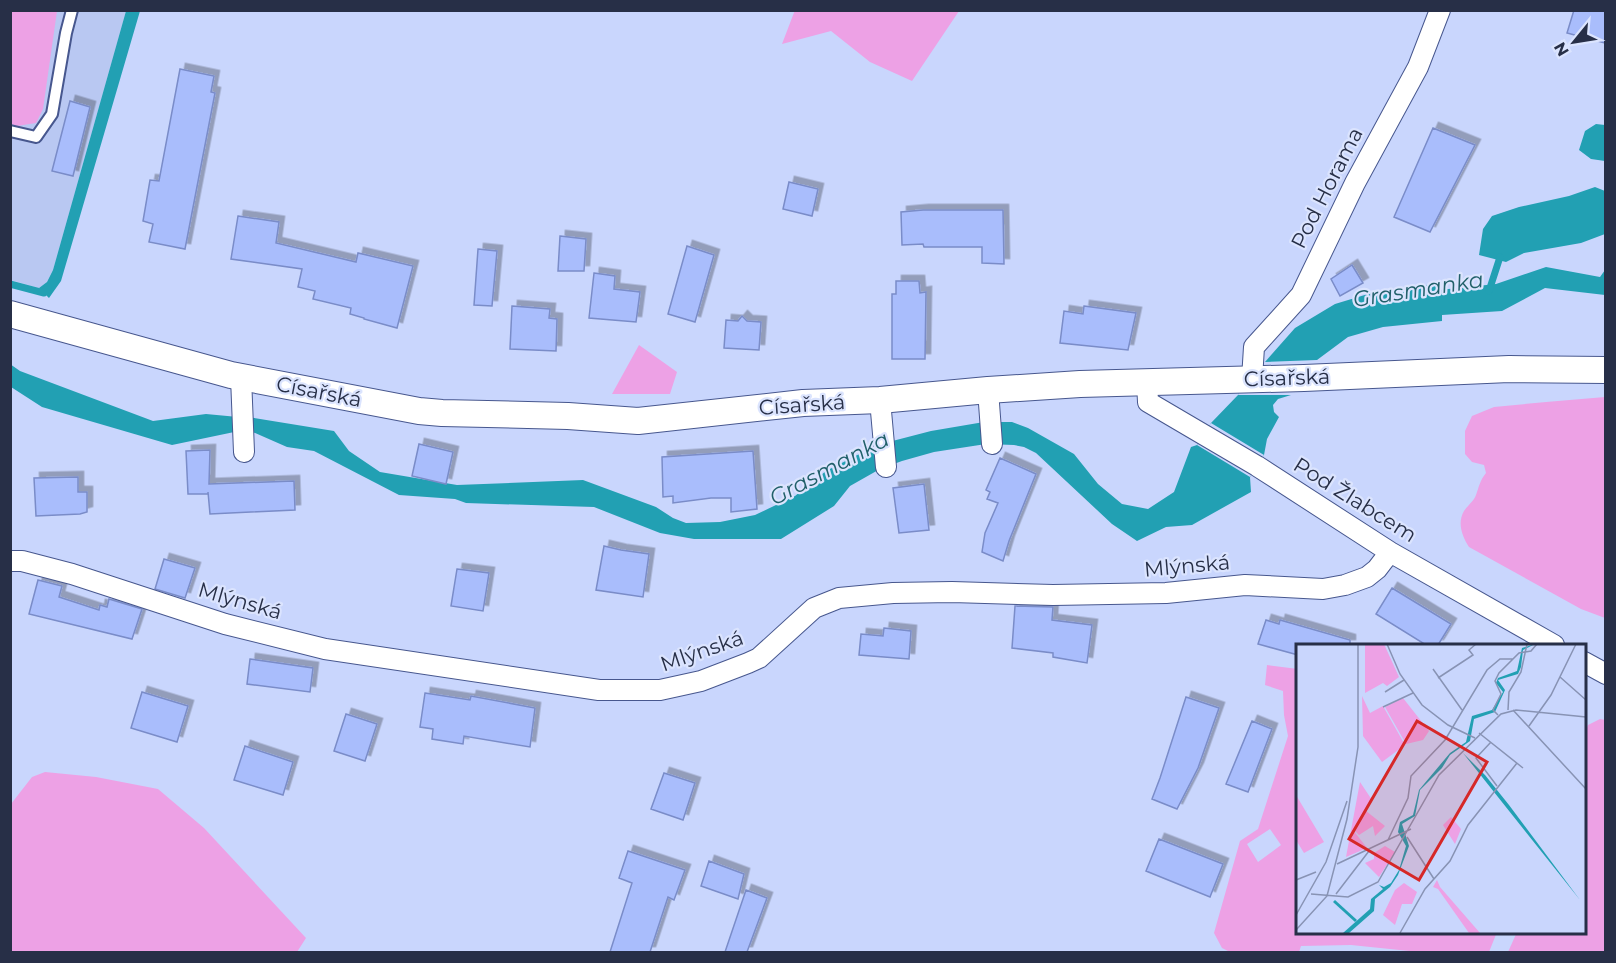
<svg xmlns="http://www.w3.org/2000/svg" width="1616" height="963" viewBox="0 0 1616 963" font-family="Montserrat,sans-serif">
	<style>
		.built { fill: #b9c8f2 }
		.green { fill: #eda1e5; fill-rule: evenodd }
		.water { fill: #22a0b3 }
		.pier { fill: #c9d6fd }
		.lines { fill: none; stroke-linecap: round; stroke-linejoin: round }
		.stream { stroke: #22a0b3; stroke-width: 7 }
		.building { fill: #a9bdfc; stroke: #7a8cc8; stroke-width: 1.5; filter: url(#shadow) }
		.service-casing { stroke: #47578e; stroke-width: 14 }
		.minor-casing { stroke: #47578e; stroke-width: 22 }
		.tertiary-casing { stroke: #47578e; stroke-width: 28 }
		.service { stroke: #fff; stroke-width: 10 }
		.minor { stroke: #fff; stroke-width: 20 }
		.tertiary { stroke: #fff; stroke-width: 26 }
		.labels { text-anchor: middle; stroke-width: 4.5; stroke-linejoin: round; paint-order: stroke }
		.street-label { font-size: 21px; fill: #272f47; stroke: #dbe4fe }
		.water-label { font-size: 22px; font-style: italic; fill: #21606a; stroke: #dbe4fe }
		.inset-river { fill: none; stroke: #22a0b3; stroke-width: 3 }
		.inset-road { fill: none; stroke: #8893b4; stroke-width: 1.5 }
		.view { fill: #d62828; fill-opacity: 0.15; stroke: #d62828; stroke-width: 3 }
		.inset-edge { fill: none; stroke: #272f47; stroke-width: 3 }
	</style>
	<defs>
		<filter id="shadow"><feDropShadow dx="5.5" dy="-5.5" stdDeviation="0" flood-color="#0004"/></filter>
	</defs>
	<rect width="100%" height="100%" fill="#c9d6fd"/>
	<path class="built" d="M 10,11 L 126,11 L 53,270 L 47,282 L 39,288 L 11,280 Z"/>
	<path class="green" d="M 795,10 L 959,10 L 959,11 L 912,81 L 870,62 L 831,31 L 782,44 Z
		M 57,11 L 43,109 L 36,123 L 17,126 L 11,124 L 11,11 Z
		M 639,345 L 677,372 L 670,394 L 612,394 Z
		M 1605,397 L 1606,398 L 1605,618 L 1581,609 L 1469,547 C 1462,536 1457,523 1464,511 C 1468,505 1474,501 1476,495 C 1479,487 1480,480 1486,473 L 1484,465 L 1472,462 L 1465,454 L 1465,431 L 1472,416 L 1494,407 L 1546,402 Z
		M 1267,665 L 1298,669 L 1298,932 L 1497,932 L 1489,952 L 1419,952 L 1351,945 L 1301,946 L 1299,952 L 1230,952 L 1222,948 L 1214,933 L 1240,841 L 1258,829 L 1288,736 L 1284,715 L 1283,691 L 1265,685 ZM 1270,829 L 1281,845 L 1258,862 L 1247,844 Z
		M 1600,719 L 1606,720 L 1605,952 L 1508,952 L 1517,932 L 1584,932 L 1585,925 L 1586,925 L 1587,923 L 1584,922 L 1585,733 L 1588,725 Z
		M 45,772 L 96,777 L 158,789 L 204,828 L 306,938 L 297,952 L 11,952 L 11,804 L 32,777 Z"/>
	<path class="water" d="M 126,11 L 140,11 L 61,281 L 49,298 L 39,288 L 47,282 L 53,270 Z
		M 1596,124 L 1605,125 L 1605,161 L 1591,159 L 1579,150 L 1585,131 Z
		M 1595,187 L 1605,191 L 1605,234 L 1581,243 L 1524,253 L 1506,262 L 1479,255 L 1483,229 L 1492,216 L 1519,207 L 1569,196 Z
		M 1546,267 L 1600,277 L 1605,270 L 1605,295 L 1545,288 L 1502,311 L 1442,315 L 1442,321 L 1383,327 L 1348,337 L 1317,360 L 1317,364 L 1291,391 L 1291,395 L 1278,399 L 1273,405 L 1274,412 L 1279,417 L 1267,439 L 1264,455 L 1250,477 L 1251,492 L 1192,525 L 1166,527 L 1137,541 L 1112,524 L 1036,453 L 1024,447 L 1014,445 L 986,444 L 934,452 L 902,461 L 880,469 L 850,486 L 834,506 L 781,539 L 694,539 L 660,533 L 594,507 L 466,503 L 455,499 L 399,495 L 314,451 L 287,447 L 248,430 L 239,431 L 172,445 L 42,407 L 11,387 L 10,364 L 20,371 L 153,421 L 206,414 L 238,417 L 248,417 L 334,431 L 349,451 L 380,472 L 457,485 L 583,480 L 656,507 L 673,518 L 686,523 L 720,522 L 755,515 L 795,496 L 826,471 L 877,445 L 931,431 L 984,422 L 1012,422 L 1028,428 L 1074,454 L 1098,484 L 1122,504 L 1148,509 L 1174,492 L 1191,447 L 1197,445 L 1211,423 L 1238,395 L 1239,392 L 1265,366 L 1265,362 L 1295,328 L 1335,304 L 1368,294 L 1439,283 L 1439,290 L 1496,284 Z"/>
	<path class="pier" d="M 1317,360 L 1317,364 L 1291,391 L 1291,395 L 1238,395 L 1239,392 L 1265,366 L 1265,362 Z
		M 1211,423 L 1264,455 L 1250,477 L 1197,445 Z"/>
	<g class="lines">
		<path class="stream" d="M 10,284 L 44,293 L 48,287
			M 1489,291 L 1500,257"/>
	</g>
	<path class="building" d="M 1574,10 L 1605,10 L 1605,43 L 1567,33 Z
		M 180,69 L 214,76 L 211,92 L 215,93 L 185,249 L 149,242 L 153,224 L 143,221 L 150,180 L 159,181 Z
		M 70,101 L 90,107 L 73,176 L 52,171 Z
		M 1433,128 L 1475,145 L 1430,232 L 1394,217 Z
		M 789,182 L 818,189 L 812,216 L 783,209 Z
		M 923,210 L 1003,210 L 1004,264 L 982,263 L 982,247 L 924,247 L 923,244 L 902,245 L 901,212 Z
		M 238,216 L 279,222 L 276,243 L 356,262 L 358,253 L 413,266 L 397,328 L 364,319 L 364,318 L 350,314 L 351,308 L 313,299 L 315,291 L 298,287 L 302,269 L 231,259 Z
		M 560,236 L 586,239 L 584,271 L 558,271 Z
		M 687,246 L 714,255 L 695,322 L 668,314 Z
		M 478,249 L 497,251 L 492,306 L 474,305 Z
		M 1352,265 L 1363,283 L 1340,296 L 1331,279 Z
		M 594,273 L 615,276 L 614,289 L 640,292 L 636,322 L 589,318 Z
		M 896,281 L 919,281 L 920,293 L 926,292 L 925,359 L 892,359 L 892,294 L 896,294 Z
		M 512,306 L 550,309 L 549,318 L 557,319 L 556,351 L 510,349 Z
		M 1084,306 L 1136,313 L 1128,350 L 1060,343 L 1064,311 L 1083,314 Z
		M 742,316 L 747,321 L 761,322 L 759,350 L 724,348 L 726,320 L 738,321 Z
		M 419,444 L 453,452 L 446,484 L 412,476 Z
		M 210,450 L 209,484 L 294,481 L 295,510 L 210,514 L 208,492 L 208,494 L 188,494 L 186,451 Z
		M 753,451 L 757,509 L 731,512 L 731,498 L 711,498 L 673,503 L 673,496 L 663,497 L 662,457 Z
		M 1000,458 L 1036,474 L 1009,541 L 1003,561 L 982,552 L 985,533 L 998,503 L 987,499 L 990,492 L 986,490 Z
		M 78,477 L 78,492 L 87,492 L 87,512 L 80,514 L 36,516 L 34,478 Z
		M 924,484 L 929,530 L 899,533 L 893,488 Z
		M 604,546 L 621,550 L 649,554 L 643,597 L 596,590 Z
		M 164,559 L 195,568 L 185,598 L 155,589 Z
		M 457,569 L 489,573 L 483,611 L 451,606 Z
		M 38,580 L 62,586 L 59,597 L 99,610 L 100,605 L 107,607 L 109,599 L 142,609 L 132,639 L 29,614 Z
		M 1392,588 L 1451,624 L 1438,645 L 1426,645 L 1376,614 Z
		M 1015,606 L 1053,607 L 1052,620 L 1092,625 L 1087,663 L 1053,657 L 1053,653 L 1012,648 Z
		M 1266,620 L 1279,624 L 1280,620 L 1350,640 L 1350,645 L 1298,645 L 1298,655 L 1258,644 Z
		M 884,628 L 911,631 L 909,659 L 859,655 L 861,634 L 883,636 Z
		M 250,659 L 313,668 L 310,692 L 247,684 Z
		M 142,692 L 188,706 L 177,742 L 131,728 Z
		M 425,693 L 470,700 L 471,696 L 535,708 L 530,747 L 464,736 L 463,744 L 432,739 L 433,729 L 420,727 Z
		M 1186,697 L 1219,708 L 1198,768 L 1177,809 L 1152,799 L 1160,778 Z
		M 346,714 L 377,724 L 365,761 L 334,751 Z
		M 1252,721 L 1272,729 L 1248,792 L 1226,784 Z
		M 245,746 L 293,762 L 283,795 L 234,780 Z
		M 664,773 L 695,783 L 683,820 L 651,809 Z
		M 1159,839 L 1223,864 L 1210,897 L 1146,871 Z
		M 628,851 L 685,870 L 674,900 L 668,897 L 650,952 L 610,952 L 632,883 L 619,878 Z
		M 709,861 L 744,874 L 738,899 L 701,886 Z
		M 746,890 L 767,898 L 747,952 L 725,952 Z"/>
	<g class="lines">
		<defs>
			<path id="service" d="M 10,131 L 36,137 L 52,114 L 66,33 L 72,10"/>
			<path id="minor" d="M 241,377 L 244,452
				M 1252,379 L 1254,347 L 1301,295 L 1355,183 L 1418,67 L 1440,10
				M 1147,382 L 1148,402 L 1257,466 L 1390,552 L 1554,645
				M 988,390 L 992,444
				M 880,400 L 886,467
				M 10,561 L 22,561 L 72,574 L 225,624 L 325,649 L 599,690 L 660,690 L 701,681 L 748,663 L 759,658 L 814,608 L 839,598 L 893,593 L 952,592 L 1053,595 L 1166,593 L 1245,585 L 1323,589 L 1345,585 L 1367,577 L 1377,569 L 1390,552
				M 1584,662 L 1606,674"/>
			<path id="tertiary" d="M 10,314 L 231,375 L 419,411 L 442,413 L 568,416 L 638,421 L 803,403 L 880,400 L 988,390 L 1080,384 L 1304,378 L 1509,369 L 1606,370"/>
		</defs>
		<use href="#service" class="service-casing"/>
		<use href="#minor" class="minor-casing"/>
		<use href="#tertiary" class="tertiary-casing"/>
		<use href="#service" class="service"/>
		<use href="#minor" class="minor"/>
		<use href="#tertiary" class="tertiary"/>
	</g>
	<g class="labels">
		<g class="street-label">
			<text transform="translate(1327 188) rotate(-63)" y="7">Pod Horama</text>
			<text transform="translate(1287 378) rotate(-2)" y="7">Císařská</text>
			<text transform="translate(319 392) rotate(11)" y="7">Císařská</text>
			<text transform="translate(802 405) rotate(-4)" y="7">Císařská</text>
			<text transform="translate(1355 500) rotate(32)" y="7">Pod Žlabcem</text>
			<text transform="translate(1187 566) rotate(-5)" y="7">Mlýnská</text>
			<text transform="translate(240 601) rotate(16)" y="7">Mlýnská</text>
			<text transform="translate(702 651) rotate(-19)" y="7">Mlýnská</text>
		</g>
		<g class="water-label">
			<text transform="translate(1418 289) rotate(-9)" y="8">Grasmanka</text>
			<text transform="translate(829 468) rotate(-28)" y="8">Grasmanka</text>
		</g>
	</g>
	<g transform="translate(1296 644)">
		<rect width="290" height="290" fill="#c9d6fd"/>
		<path d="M 69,0 L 88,0 L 103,33 L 91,42 L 87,39 L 69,49 ZM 66,52 L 74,69 L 87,62 L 109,101 L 86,118 L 67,92 ZM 107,54 L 133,87 L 127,96 L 110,100 L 89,63 ZM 64,138 L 76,156 L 57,186 L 71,204 L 50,213 ZM 0,151 L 28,198 L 8,209 L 0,196 ZM 70,167 L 89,182 L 79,192 L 77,182 L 63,191 L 58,186 ZM 155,173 L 165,185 L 159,200 L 147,181 ZM 89,202 L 99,208 L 83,233 L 69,219 L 78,215 L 78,209 ZM 141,236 L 144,243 L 184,289 L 173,289 L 142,245 L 137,243 ZM 108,239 L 121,248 L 116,260 L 106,260 L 99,281 L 87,271 L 99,246 Z" fill="#eda1e5"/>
		<path d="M 239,0 L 227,6 L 225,23 L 222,30 L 202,36 L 209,46 L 199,68 L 178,75 L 174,97 L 154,111 L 146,124 L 124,146 L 119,172 L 106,180 L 113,202 L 102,231 L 94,243 L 79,255 L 78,267 L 53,289 L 47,289 L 74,265 L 75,255 L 87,245 L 83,241 L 88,243 L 95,239 L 103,226 L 110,202 L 102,188 L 104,178 L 117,171 L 123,146 L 154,109 L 170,98 L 176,72 L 196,66 L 207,48 L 200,39 L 202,34 L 221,27 L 226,4 ZM 167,109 L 189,131 L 213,161 L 284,256 Z" fill="#22a0b3"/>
		<path class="inset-river" d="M 38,257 L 60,277"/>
		<path class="inset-road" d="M 91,0 L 104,30 L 126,61 L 152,81 L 179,94M 137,25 L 166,66M 264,33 L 290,56M 142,34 L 177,11 L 173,6 L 180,0M 89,48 L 108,36M 87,63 L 117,49M 212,66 L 213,48 L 225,28 L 231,0M 217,66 L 290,145M 202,71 L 197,66 L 205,50 L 199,37 L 203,29 L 223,9 L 235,7 L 241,0M 233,82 L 255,51 L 280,0M 183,89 L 227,124M 195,98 L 180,114 L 201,142M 111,193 L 138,235M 92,196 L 112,154 L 115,132 L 149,96 L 191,26 L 204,15 L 217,15M 41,220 L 115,185M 0,236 L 20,228M 15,250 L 52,253 L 82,238 L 143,131 L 205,70 L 220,66 L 290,73M 40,250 L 73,207M 0,271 L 30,218 L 51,157M 0,286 L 31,252 L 51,175 L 62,103 L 62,0M 104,289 L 129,245 L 154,217 L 172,181 L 221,119"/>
		<path class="view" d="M 121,77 L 191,118 L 123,236 L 53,195 Z"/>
		<rect width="290" height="290" class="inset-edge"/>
	</g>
	<rect width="1616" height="963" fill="none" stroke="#272f47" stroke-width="24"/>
	<g transform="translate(1574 42) rotate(240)" stroke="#dbe4fe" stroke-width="4.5" paint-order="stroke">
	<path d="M0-4.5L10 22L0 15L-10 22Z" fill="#272f47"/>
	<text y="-9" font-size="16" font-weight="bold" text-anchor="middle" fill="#272f47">N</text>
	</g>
</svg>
